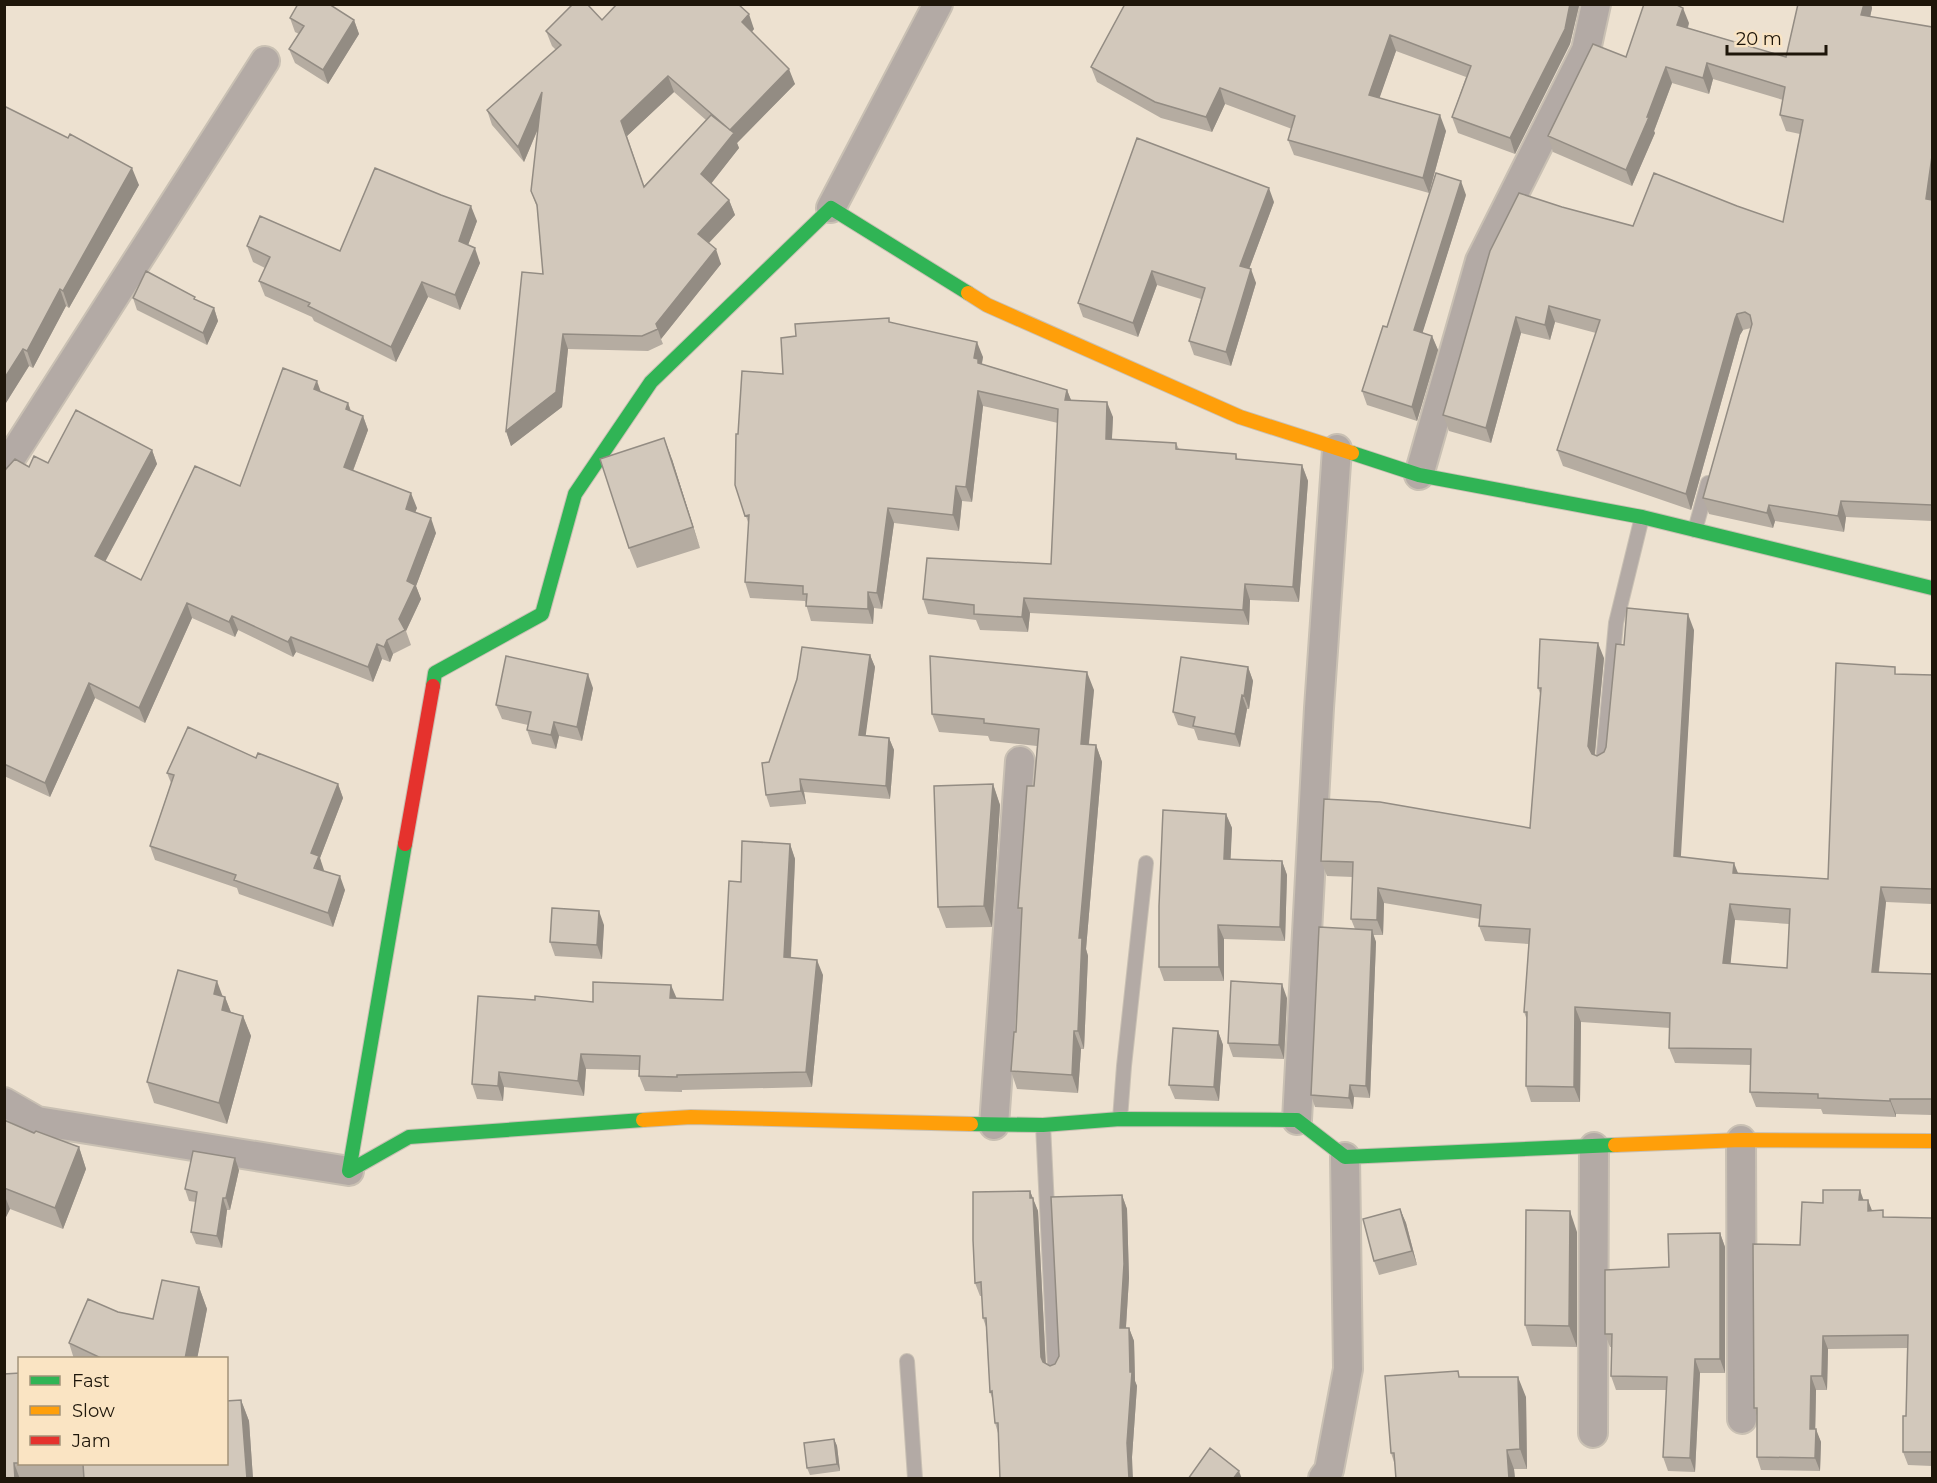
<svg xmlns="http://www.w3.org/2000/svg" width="1937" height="1483" viewBox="0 0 1937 1483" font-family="Montserrat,sans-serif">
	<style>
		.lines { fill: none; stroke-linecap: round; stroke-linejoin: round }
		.lane-casing { stroke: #c9c0b3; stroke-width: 16 }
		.street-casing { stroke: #c9c0b3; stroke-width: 32 }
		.fast-casing { stroke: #c9c0b3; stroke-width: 16 }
		.slow-casing { stroke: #c9c0b3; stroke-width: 16 }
		.jam-casing { stroke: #c9c0b3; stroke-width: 16 }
		.lane { stroke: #b3aaa5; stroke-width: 14 }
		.street { stroke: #b3aaa5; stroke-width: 28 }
		.fast { stroke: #30b455; stroke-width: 14 }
		.slow { stroke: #ff9f0a; stroke-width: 14 }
		.jam { stroke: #e5322d; stroke-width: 14 }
		.wall { fill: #b5aca1; fill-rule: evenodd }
		.shaded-wall { fill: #938c83 }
		.building { fill: #d2c8bb; stroke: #938c83; stroke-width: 1.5; fill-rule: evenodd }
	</style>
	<rect width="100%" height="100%" fill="#ede1d0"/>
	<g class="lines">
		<defs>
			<path id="lane" d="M 1695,530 L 1708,483
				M 1603,762 L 1616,623 L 1642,517
				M 1120,1119 L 1124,1066 L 1146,863
				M 1043,1125 L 1055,1370
				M 907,1361 L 915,1478"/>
			<path id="street" d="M 831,208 L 938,4
				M 4,469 L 265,61
				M 1419,475 L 1480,261 L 1586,50 L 1596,4
				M 4,1102 L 37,1121 L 349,1171
				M 1297,1120 L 1319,708 L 1337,449
				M 994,1125 L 1020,761
				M 1741,1140 L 1742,1419
				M 1593,1433 L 1594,1147
				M 1323,1478 L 1329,1470 L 1348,1369 L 1345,1157"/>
			<path id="fast" d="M 1352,453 L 1419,475 L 1642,517 L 1932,588
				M 433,686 L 435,673 L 542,614 L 575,494 L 651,382 L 831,208 L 968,293
				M 405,844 L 349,1171 L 409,1137 L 643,1120
				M 971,1124 L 1043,1125 L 1120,1119 L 1297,1120 L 1345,1157 L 1615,1145"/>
			<path id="slow" d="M 968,293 L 987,305 L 1240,417 L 1352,453
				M 643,1120 L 691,1117 L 971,1124
				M 1615,1145 L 1741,1140 L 1932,1141"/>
			<path id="jam" d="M 405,844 L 433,686"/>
		</defs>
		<use href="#lane" class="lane-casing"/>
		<use href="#street" class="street-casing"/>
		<use href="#fast" class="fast-casing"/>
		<use href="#slow" class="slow-casing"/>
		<use href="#jam" class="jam-casing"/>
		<use href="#lane" class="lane"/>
		<use href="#street" class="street"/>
		<use href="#fast" class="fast"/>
		<use href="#slow" class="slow"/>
		<use href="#jam" class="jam"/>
	</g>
	<path class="wall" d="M 617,4 L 739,4 L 754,29 L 752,32 L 795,84 L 737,143 L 739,148 L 711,183 L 729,200 L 735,215 L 709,243 L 721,264 L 661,339 L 663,344 L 648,351 L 568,349 L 562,407 L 511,446 L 506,431 L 543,274 L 537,207 L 531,191 L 538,129 L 524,162 L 492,125 L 487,110 L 556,50 L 552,46 L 546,31 L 602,20 ZM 674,92 L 706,120 L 644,186 L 627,136 Z
		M 1125,4 L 1578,4 L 1579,6 L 1570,44 L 1515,154 L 1458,133 L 1452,117 L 1466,77 L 1396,51 L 1379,98 L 1446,131 L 1429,193 L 1294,155 L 1288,140 L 1292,129 L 1225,104 L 1212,132 L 1161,118 L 1097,82 L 1091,67 Z
		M 1798,4 L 1871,4 L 1872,8 L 1870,17 L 1932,27 L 1932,521 L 1846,517 L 1844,532 L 1775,521 L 1773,528 L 1709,514 L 1703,498 L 1751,328 L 1743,330 L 1740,335 L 1691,510 L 1563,466 L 1557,450 L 1596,333 L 1555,322 L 1550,340 L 1521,333 L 1491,443 L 1449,431 L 1443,415 L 1562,207 L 1633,226 L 1737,206 L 1783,222 L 1800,134 L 1786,131 L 1780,115 L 1783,100 L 1713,79 L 1709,94 L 1672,83 L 1654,131 L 1655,133 L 1632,186 L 1553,152 L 1548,136 L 1626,57 L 1689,23 L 1688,28 L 1786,57 Z
		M 290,18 L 354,20 L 359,34 L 328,84 L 295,63 L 289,49 L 299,34 L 295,32 Z
		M 4,106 L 139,185 L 69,308 L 66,306 L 33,368 L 29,366 L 4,406 Z
		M 1466,195 L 1422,333 L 1432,336 L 1438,350 L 1417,421 L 1367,405 L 1362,391 L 1387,327 Z
		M 1274,202 L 1249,269 L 1256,283 L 1231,366 L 1194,355 L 1189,341 L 1201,299 L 1157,285 L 1138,337 L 1083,317 L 1078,303 Z
		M 477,221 L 468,245 L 480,263 L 460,310 L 428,297 L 396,362 L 314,321 L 312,317 L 265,296 L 259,281 L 265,268 L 253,262 L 247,246 L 340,251 Z
		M 133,298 L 196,301 L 214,308 L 218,321 L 207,345 L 137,310 Z
		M 890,322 L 983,357 L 982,364 L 1067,390 L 1071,400 L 1113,417 L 1112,439 L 1176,443 L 1179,449 L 1236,454 L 1238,460 L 1302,465 L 1308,481 L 1299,602 L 1250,600 L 1249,625 L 1030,613 L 1028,632 L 980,630 L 976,620 L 928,614 L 923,599 L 1051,564 L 1058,423 L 983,406 L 972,502 L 962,501 L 959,531 L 894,523 L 882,609 L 874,608 L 873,624 L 811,621 L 805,601 L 750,598 L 745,582 L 749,525 L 735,485 L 738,434 L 783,374 L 796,336 Z
		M 321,392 L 348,403 L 351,411 L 363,416 L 368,430 L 353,471 L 417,508 L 415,512 L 436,533 L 416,586 L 421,599 L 406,631 L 411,645 L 393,654 L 390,662 L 382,659 L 373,682 L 296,652 L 293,657 L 238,630 L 235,637 L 192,618 L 145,723 L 95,698 L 50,797 L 4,776 L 4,472 L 48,463 L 152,450 L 157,464 L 105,562 L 141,580 L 240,486 Z
		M 672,459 L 700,548 L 637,568 L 629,548 Z
		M 1694,630 L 1680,857 L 1738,873 L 1828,879 L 1898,674 L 1932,675 L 1932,904 L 1886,902 L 1879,972 L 1932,974 L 1932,1115 L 1896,1114 L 1896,1117 L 1823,1114 L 1821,1109 L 1756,1107 L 1750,1092 L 1751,1065 L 1675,1063 L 1669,1048 L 1670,1028 L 1581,1022 L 1580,1102 L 1531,1102 L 1526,1086 L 1527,1020 L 1524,1012 L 1529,944 L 1485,941 L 1479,926 L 1480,919 L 1384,903 L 1383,935 L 1373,935 L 1376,942 L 1370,1098 L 1354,1097 L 1353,1109 L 1315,1107 L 1311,1095 L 1355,929 L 1351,919 L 1353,877 L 1327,876 L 1321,861 L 1530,828 L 1541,696 L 1538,688 L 1604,658 L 1595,755 L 1597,756 L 1604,752 L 1606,747 L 1624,645 ZM 1735,920 L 1789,924 L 1787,968 L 1730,964 Z
		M 870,655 L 875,667 L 865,736 L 889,738 L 894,750 L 890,799 L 804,792 L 806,804 L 770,807 L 766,795 L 769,762 Z
		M 1248,667 L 1253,681 L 1249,709 L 1247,709 L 1240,747 L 1198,740 L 1194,729 L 1178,725 L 1173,712 Z
		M 593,688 L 582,741 L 559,736 L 556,749 L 532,744 L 527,730 L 528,725 L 502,719 L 496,705 Z
		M 1094,690 L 1089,744 L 1096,745 L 1102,762 L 1086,949 L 1088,956 L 1084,1049 L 1081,1049 L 1078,1093 L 1017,1089 L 1011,1071 L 1016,1032 L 1022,917 L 1018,908 L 1034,786 L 1037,746 L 990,741 L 988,736 L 939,732 L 932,714 Z
		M 256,758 L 338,784 L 343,798 L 320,858 L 323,871 L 345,890 L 333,927 L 239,894 L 237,888 L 155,860 L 150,846 L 171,783 L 167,773 Z
		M 993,784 L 1000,805 L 992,927 L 946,928 L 938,907 Z
		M 1226,814 L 1232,828 L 1230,859 L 1282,861 L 1287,875 L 1285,941 L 1224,939 L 1224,981 L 1164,981 L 1159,967 Z
		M 790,844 L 795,859 L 791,958 L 823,975 L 812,1087 L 682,1090 L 682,1092 L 645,1091 L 639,1076 L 639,1070 L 586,1069 L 584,1096 L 504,1087 L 503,1101 L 477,1099 L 472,1084 L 535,1000 L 593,1002 L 676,998 L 723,1000 L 741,882 Z
		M 604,925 L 602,959 L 555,956 L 550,942 Z
		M 223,997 L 225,997 L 231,1012 L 243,1016 L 251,1036 L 227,1124 L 154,1103 L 147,1082 Z
		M 1287,998 L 1284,1059 L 1233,1057 L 1228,1043 Z
		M 1218,1031 L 1223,1045 L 1219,1101 L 1175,1099 L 1169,1085 Z
		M 4,1120 L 34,1133 L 79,1147 L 86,1169 L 63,1229 L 10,1209 L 4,1221 Z
		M 239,1170 L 230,1210 L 227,1210 L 222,1248 L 196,1244 L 191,1232 L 196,1202 L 189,1201 L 185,1189 Z
		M 1030,1191 L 1038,1211 L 1046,1363 L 1050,1366 L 1055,1364 L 1059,1356 L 1122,1195 L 1127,1209 L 1129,1278 L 1126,1328 L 1129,1328 L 1134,1341 L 1135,1381 L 1137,1386 L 1132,1457 L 998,1433 L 995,1423 L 993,1401 L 990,1392 L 986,1327 L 983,1318 L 982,1296 L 980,1296 L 975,1283 Z
		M 1863,1200 L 1872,1211 L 1885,1217 L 1932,1218 L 1932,1466 L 1908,1465 L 1903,1452 L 1906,1416 L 1907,1348 L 1828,1349 L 1827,1390 L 1816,1390 L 1815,1429 L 1821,1442 L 1820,1471 L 1761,1470 L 1757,1457 L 1757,1416 L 1754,1408 L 1823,1203 Z
		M 1400,1209 L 1406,1223 L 1417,1265 L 1379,1275 L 1374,1261 Z
		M 1577,1232 L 1577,1347 L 1532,1346 L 1525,1325 Z
		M 1720,1233 L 1725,1247 L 1725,1373 L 1700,1373 L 1695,1472 L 1668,1471 L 1663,1457 L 1667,1390 L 1616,1390 L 1611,1376 L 1612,1347 L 1610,1347 L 1605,1334 L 1669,1267 Z
		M 199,1287 L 207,1309 L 197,1359 L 74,1359 L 69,1343 L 118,1312 L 153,1319 Z
		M 20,1373 L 20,1464 L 226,1464 L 241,1400 L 249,1421 L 253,1479 L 4,1479 Z
		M 1461,1377 L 1526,1397 L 1527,1469 L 1514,1469 L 1515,1479 L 1396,1479 L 1395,1465 L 1391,1453 Z
		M 834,1439 L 837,1446 L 840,1471 L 810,1475 L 807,1468 Z"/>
	<path class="shaded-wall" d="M 1570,4 L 1578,4 L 1579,6 L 1570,44 L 1515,154 L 1510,138 Z
		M 1864,4 L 1871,4 L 1872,8 L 1867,31 L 1861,15 Z
		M 1683,8 L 1689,23 L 1683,41 L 1677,25 Z
		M 749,14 L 754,29 L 747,37 L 742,22 Z
		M 354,20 L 359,34 L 328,84 L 323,70 Z
		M 1390,35 L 1396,51 L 1375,111 L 1369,95 Z
		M 1707,63 L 1713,79 L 1709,94 L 1703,78 Z
		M 1666,67 L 1672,83 L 1654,131 L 1655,133 L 1632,186 L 1626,170 Z
		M 789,69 L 795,84 L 737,143 L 739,148 L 707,189 L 701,174 L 730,130 Z
		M 668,76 L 674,92 L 627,136 L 621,121 Z
		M 1220,88 L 1225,104 L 1212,132 L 1206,117 Z
		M 542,92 L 547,107 L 524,162 L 518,147 Z
		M 1440,115 L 1446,131 L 1429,193 L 1423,178 Z
		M 1932,156 L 1932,207 L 1926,199 Z
		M 132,168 L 139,185 L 69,308 L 63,291 Z
		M 1461,181 L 1466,195 L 1419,344 L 1414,330 Z
		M 1269,188 L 1274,202 L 1245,280 L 1240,266 Z
		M 729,200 L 735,215 L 703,249 L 698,234 Z
		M 471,206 L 477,221 L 464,256 L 459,241 Z
		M 475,248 L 480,263 L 460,310 L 455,295 Z
		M 716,249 L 721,264 L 661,339 L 656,324 Z
		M 1251,269 L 1256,283 L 1231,366 L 1226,352 Z
		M 1152,271 L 1157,285 L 1138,337 L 1133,323 Z
		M 422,282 L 428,297 L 396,362 L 391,347 Z
		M 60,289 L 66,306 L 33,368 L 27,351 Z
		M 1549,306 L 1555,322 L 1550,340 L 1545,325 Z
		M 214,308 L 218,321 L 207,345 L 203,333 Z
		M 1737,314 L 1743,330 L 1740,335 L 1691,510 L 1686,494 L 1735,319 Z
		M 1516,317 L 1521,333 L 1491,443 L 1486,428 Z
		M 563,334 L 568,349 L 562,407 L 511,446 L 506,431 Z
		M 1432,336 L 1438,350 L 1417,421 L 1412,407 Z
		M 977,342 L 983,357 L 981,367 L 974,358 Z
		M 23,349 L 29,366 L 4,406 L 4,379 Z
		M 317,381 L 322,395 L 314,389 Z
		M 1067,390 L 1073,405 L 1065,400 Z
		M 978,391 L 983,406 L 972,502 L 966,487 Z
		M 1107,402 L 1113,417 L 1111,454 L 1106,439 Z
		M 348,403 L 353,418 L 346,409 Z
		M 363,416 L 368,430 L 349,481 L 344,467 Z
		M 664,438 L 672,459 L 700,548 L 693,527 Z
		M 152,450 L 157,464 L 100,571 L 95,556 Z
		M 1302,465 L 1308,481 L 1299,602 L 1293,587 Z
		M 956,486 L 962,501 L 959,531 L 953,515 Z
		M 411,493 L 417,508 L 411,523 L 406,509 Z
		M 1841,501 L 1846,517 L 1844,532 L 1838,516 Z
		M 1769,505 L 1775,521 L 1773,528 L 1767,513 Z
		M 888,508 L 894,523 L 882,609 L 877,593 Z
		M 431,518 L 436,533 L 416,586 L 421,599 L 406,631 L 399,619 L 407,581 Z
		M 1245,584 L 1250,600 L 1249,625 L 1243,610 Z
		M 868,592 L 874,608 L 873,624 L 868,609 Z
		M 1024,598 L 1030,613 L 1028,632 L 1022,617 Z
		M 187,603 L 192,618 L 145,723 L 139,708 Z
		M 1688,614 L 1694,630 L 1680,872 L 1674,856 Z
		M 232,616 L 238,630 L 235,637 L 229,622 Z
		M 291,637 L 296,652 L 293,657 L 288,642 Z
		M 387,640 L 393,654 L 390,662 L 384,647 Z
		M 1598,643 L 1604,658 L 1594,761 L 1588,746 Z
		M 377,644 L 382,659 L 373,682 L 368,667 Z
		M 870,655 L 875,667 L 864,748 L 859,735 Z
		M 1248,667 L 1253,681 L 1249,709 L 1244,696 Z
		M 1087,672 L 1094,690 L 1087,761 L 1081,744 Z
		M 588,674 L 593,688 L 582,741 L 577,727 Z
		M 89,683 L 95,698 L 50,797 L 45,783 Z
		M 1242,695 L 1247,709 L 1240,747 L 1235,734 Z
		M 554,722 L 559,736 L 556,749 L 551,735 Z
		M 889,738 L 894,750 L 890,799 L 886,786 Z
		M 1096,745 L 1102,762 L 1086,949 L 1088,956 L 1084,1049 L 1078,1031 L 1079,938 Z
		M 800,779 L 804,792 L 806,804 L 801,791 Z
		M 338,784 L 343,798 L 320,858 L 324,870 L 320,882 L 311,853 Z
		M 993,784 L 1000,805 L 992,927 L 984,906 Z
		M 1226,814 L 1232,828 L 1230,873 L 1224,859 Z
		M 790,844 L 795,859 L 790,972 L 784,957 Z
		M 1282,861 L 1287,875 L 1285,941 L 1280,927 Z
		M 1734,863 L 1740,878 L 1733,873 Z
		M 340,876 L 345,890 L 333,927 L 328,913 Z
		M 1881,887 L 1886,902 L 1877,987 L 1872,972 Z
		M 1378,888 L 1384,903 L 1383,935 L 1377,920 Z
		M 1730,904 L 1735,920 L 1729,979 L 1723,963 Z
		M 599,911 L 604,925 L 602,959 L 597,945 Z
		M 1218,925 L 1224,939 L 1224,981 L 1219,967 Z
		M 1372,930 L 1376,942 L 1370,1098 L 1366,1086 Z
		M 817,960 L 823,975 L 812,1087 L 806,1072 Z
		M 217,981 L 224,1000 L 225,997 L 233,1018 L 230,1030 L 214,994 Z
		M 1282,984 L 1287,998 L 1284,1059 L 1279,1045 Z
		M 671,985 L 677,999 L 670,998 Z
		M 1575,1007 L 1581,1022 L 1580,1102 L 1574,1087 Z
		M 243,1016 L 251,1036 L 227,1124 L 219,1103 Z
		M 1074,1031 L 1081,1049 L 1078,1093 L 1072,1075 Z
		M 1218,1031 L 1223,1045 L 1219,1101 L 1214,1087 Z
		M 581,1054 L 586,1069 L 584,1096 L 578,1081 Z
		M 499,1072 L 504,1087 L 503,1101 L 498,1086 Z
		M 1350,1085 L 1354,1097 L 1353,1109 L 1349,1098 Z
		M 1890,1099 L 1896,1114 L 1896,1117 L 1890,1101 Z
		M 79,1147 L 86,1169 L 63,1229 L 55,1208 Z
		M 235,1158 L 239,1170 L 230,1210 L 226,1198 Z
		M 1860,1190 L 1865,1204 L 1859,1200 Z
		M 1030,1191 L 1038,1211 L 1046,1370 L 1041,1357 Z
		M 4,1194 L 10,1209 L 4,1221 Z
		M 1122,1195 L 1127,1209 L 1129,1278 L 1125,1341 L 1120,1328 Z
		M 223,1198 L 227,1210 L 222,1248 L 217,1236 Z
		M 1868,1200 L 1873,1213 L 1868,1211 Z
		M 1400,1209 L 1406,1223 L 1417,1265 L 1412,1251 Z
		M 1570,1211 L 1577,1232 L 1577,1347 L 1569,1326 Z
		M 1720,1233 L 1725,1247 L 1725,1373 L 1720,1359 Z
		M 199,1287 L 207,1309 L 197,1359 L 185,1359 Z
		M 1129,1328 L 1134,1341 L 1135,1381 L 1137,1386 L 1132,1457 L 1133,1479 L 1129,1479 L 1127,1443 L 1130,1372 Z
		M 1823,1336 L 1828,1349 L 1827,1390 L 1822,1376 Z
		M 1695,1359 L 1700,1373 L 1695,1472 L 1690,1458 Z
		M 1811,1376 L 1816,1390 L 1815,1442 L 1810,1429 Z
		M 1518,1377 L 1526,1397 L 1527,1469 L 1520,1449 Z
		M 241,1400 L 249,1421 L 253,1479 L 247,1479 Z
		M 1816,1429 L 1821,1442 L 1820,1471 L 1815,1458 Z
		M 834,1439 L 837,1446 L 840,1471 L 837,1464 Z
		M 1507,1450 L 1514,1469 L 1515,1479 L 1509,1479 Z
		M 14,1463 L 20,1479 L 15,1479 Z
		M 1239,1471 L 1242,1479 L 1233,1479 Z"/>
	<path class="building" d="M 298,4 L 329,4 L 354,20 L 323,70 L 289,49 L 304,26 L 290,18 Z
		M 573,4 L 587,4 L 602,20 L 617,4 L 738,4 L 749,14 L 742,22 L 789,69 L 730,130 L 668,76 L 621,121 L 644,187 L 711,115 L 734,133 L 701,174 L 729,200 L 698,234 L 716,249 L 656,324 L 658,329 L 642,336 L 563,334 L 556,392 L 506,431 L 522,272 L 543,274 L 537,205 L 531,191 L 542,92 L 518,147 L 487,110 L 561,45 L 546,31 Z
		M 1125,4 L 1570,4 L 1565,29 L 1510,138 L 1452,117 L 1471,66 L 1390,35 L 1369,95 L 1440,115 L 1423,178 L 1288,140 L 1295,116 L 1220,88 L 1206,117 L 1155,102 L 1091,67 Z
		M 1644,4 L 1675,4 L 1683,8 L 1677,25 L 1786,57 L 1798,4 L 1864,4 L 1861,15 L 1932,27 L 1932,156 L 1926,199 L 1932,200 L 1932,505 L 1841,501 L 1838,516 L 1769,505 L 1767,513 L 1703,498 L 1752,324 L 1750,315 L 1745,312 L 1737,314 L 1735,319 L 1686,494 L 1557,450 L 1600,320 L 1549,306 L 1545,325 L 1516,317 L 1486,428 L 1443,415 L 1490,251 L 1519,193 L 1562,207 L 1633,226 L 1654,173 L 1737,206 L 1783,222 L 1803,120 L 1780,115 L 1785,87 L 1707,63 L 1703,78 L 1666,67 L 1647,117 L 1649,117 L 1626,170 L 1548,136 L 1593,44 L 1626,57 Z
		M 4,106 L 68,138 L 70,134 L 132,168 L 63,291 L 60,289 L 27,351 L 23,349 L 4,379 Z
		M 1137,138 L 1269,188 L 1240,266 L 1251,269 L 1226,352 L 1189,341 L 1205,288 L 1152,271 L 1133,323 L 1078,303 Z
		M 375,168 L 441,195 L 471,206 L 459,241 L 475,248 L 455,295 L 422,282 L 391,347 L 308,306 L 310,303 L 259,281 L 270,257 L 247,246 L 260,216 L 340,251 Z
		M 1436,173 L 1461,181 L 1414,330 L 1432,336 L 1412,407 L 1362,391 L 1383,326 L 1387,327 Z
		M 146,271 L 195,297 L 194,299 L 214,308 L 203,333 L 133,298 Z
		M 889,318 L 889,322 L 977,342 L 974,358 L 978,359 L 978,363 L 1067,390 L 1065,400 L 1107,402 L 1106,439 L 1176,443 L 1176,449 L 1236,454 L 1236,459 L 1302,465 L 1293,587 L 1245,584 L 1243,610 L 1024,598 L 1022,617 L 974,614 L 974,605 L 923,599 L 927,558 L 1051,564 L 1058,409 L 978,391 L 966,487 L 956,486 L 953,515 L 888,508 L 877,593 L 868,592 L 868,609 L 806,606 L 807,594 L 803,594 L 803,586 L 745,582 L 749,515 L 745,516 L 735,485 L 736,434 L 738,434 L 742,371 L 783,374 L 781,338 L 796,336 L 795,324 Z
		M 283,368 L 317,381 L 314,389 L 348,403 L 346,409 L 363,416 L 344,467 L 411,493 L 406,509 L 431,518 L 407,581 L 415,585 L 399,619 L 405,630 L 387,640 L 384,647 L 377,644 L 368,667 L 291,637 L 288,642 L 232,616 L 229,622 L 187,603 L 139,708 L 89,683 L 45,783 L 4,764 L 4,472 L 6,469 L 15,459 L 29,467 L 34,456 L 48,463 L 76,410 L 152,450 L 95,556 L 141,580 L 195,466 L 240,486 Z
		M 664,438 L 693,527 L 629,548 L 600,459 Z
		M 1627,608 L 1688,614 L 1674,856 L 1734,863 L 1733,873 L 1828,879 L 1836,663 L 1895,667 L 1895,674 L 1932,675 L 1932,889 L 1881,887 L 1872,972 L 1932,974 L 1932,1099 L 1890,1099 L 1890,1101 L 1818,1098 L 1818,1094 L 1750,1092 L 1751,1049 L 1669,1048 L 1670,1013 L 1575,1007 L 1574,1087 L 1526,1086 L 1527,1012 L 1524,1012 L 1530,929 L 1479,926 L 1481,905 L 1378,888 L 1377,920 L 1351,919 L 1353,862 L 1321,861 L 1324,799 L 1380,802 L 1530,828 L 1541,688 L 1538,688 L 1540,639 L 1598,643 L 1588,746 L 1592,754 L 1597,756 L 1604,752 L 1606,747 L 1616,644 L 1624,645 ZM 1730,904 L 1790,909 L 1787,968 L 1723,963 Z
		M 802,647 L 870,655 L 859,735 L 889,738 L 886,786 L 800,779 L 801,791 L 766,795 L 762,763 L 769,762 L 797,679 Z
		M 506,656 L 588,674 L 577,727 L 554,722 L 551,735 L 527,730 L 531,712 L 496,705 Z
		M 930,656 L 1087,672 L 1081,744 L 1096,745 L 1079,938 L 1082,938 L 1078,1031 L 1074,1031 L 1072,1075 L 1011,1071 L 1014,1032 L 1016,1032 L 1022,908 L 1018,908 L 1027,786 L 1034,786 L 1039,729 L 984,723 L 984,719 L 932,714 Z
		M 1181,657 L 1248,667 L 1244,696 L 1242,695 L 1235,734 L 1193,726 L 1195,717 L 1173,712 Z
		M 188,727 L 256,758 L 258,753 L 338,784 L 311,853 L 319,856 L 314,868 L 340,876 L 328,913 L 234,880 L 236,875 L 150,846 L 174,775 L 167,773 Z
		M 993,784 L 984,906 L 938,907 L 934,786 Z
		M 1163,810 L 1226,814 L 1224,859 L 1282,861 L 1280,927 L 1218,925 L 1219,967 L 1159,967 L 1159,906 Z
		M 742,841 L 790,844 L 784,957 L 817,960 L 806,1072 L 677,1075 L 677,1077 L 639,1076 L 640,1056 L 581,1054 L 578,1081 L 499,1072 L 498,1086 L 472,1084 L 478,996 L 535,1000 L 535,996 L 593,1002 L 593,982 L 671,985 L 670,998 L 723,1000 L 729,881 L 741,882 Z
		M 552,908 L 599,911 L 597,945 L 550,942 Z
		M 1319,927 L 1372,930 L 1366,1086 L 1350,1085 L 1349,1098 L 1311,1095 Z
		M 178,970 L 217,981 L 214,994 L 225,997 L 222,1010 L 243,1016 L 219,1103 L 147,1082 Z
		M 1231,981 L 1282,984 L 1279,1045 L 1228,1043 Z
		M 1173,1028 L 1218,1031 L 1214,1087 L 1169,1085 Z
		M 4,1120 L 34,1133 L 36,1131 L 79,1147 L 55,1208 L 4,1188 Z
		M 193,1151 L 235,1158 L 226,1198 L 223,1198 L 217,1236 L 191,1232 L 197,1192 L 185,1189 Z
		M 1823,1190 L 1860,1190 L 1859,1200 L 1868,1200 L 1868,1211 L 1883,1210 L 1883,1217 L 1932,1218 L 1932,1452 L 1903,1452 L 1903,1416 L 1906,1416 L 1908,1335 L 1823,1336 L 1822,1376 L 1811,1376 L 1810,1429 L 1816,1429 L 1815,1458 L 1757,1457 L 1757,1408 L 1754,1408 L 1753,1244 L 1800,1245 L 1802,1202 L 1823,1203 Z
		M 1030,1191 L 1030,1198 L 1033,1198 L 1041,1357 L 1043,1362 L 1050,1366 L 1055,1364 L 1059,1356 L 1051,1197 L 1122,1195 L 1124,1264 L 1120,1328 L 1129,1328 L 1130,1372 L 1132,1372 L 1127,1443 L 1129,1479 L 1000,1479 L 998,1423 L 995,1423 L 992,1391 L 990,1392 L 986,1318 L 983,1318 L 981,1282 L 975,1283 L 973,1240 L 973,1192 Z
		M 1400,1209 L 1412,1251 L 1374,1261 L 1363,1219 Z
		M 1526,1210 L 1570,1211 L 1569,1326 L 1525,1325 Z
		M 1720,1233 L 1720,1359 L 1695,1359 L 1690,1458 L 1663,1457 L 1667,1377 L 1611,1376 L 1612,1334 L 1605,1334 L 1605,1270 L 1669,1267 L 1668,1234 Z
		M 162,1280 L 199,1287 L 185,1359 L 103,1359 L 69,1343 L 88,1299 L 118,1312 L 153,1319 Z
		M 1458,1371 L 1459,1377 L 1518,1377 L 1520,1449 L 1507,1450 L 1509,1479 L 1396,1479 L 1394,1453 L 1391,1453 L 1385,1376 Z
		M 20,1373 L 20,1463 L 14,1463 L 15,1479 L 4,1479 L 4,1374 Z
		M 241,1400 L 247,1479 L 84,1479 L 83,1464 L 226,1464 L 226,1401 Z
		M 834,1439 L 837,1464 L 807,1468 L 804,1443 Z
		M 1210,1448 L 1239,1471 L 1233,1479 L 1188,1479 Z"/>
	<rect width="1937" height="1483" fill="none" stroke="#1e160a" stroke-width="12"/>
	<rect x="18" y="1357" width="210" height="108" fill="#fae4c3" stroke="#a29279" stroke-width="1.5"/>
	<rect x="30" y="1376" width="30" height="9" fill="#30b455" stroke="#a29279" stroke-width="1.5"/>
	<text x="72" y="1387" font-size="18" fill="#1e160a">Fast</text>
	<rect x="30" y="1406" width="30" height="9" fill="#ff9f0a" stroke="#a29279" stroke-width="1.5"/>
	<text x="72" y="1417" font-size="18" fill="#1e160a">Slow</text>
	<rect x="30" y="1436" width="30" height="9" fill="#e5322d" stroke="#a29279" stroke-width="1.5"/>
	<text x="72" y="1447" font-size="18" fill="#1e160a">Jam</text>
	<path d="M1727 45v9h99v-9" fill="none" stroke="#1e160a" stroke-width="3"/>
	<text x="1736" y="45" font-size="18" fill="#1e160a" stroke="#fae4c3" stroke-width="4.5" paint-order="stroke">20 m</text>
</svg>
